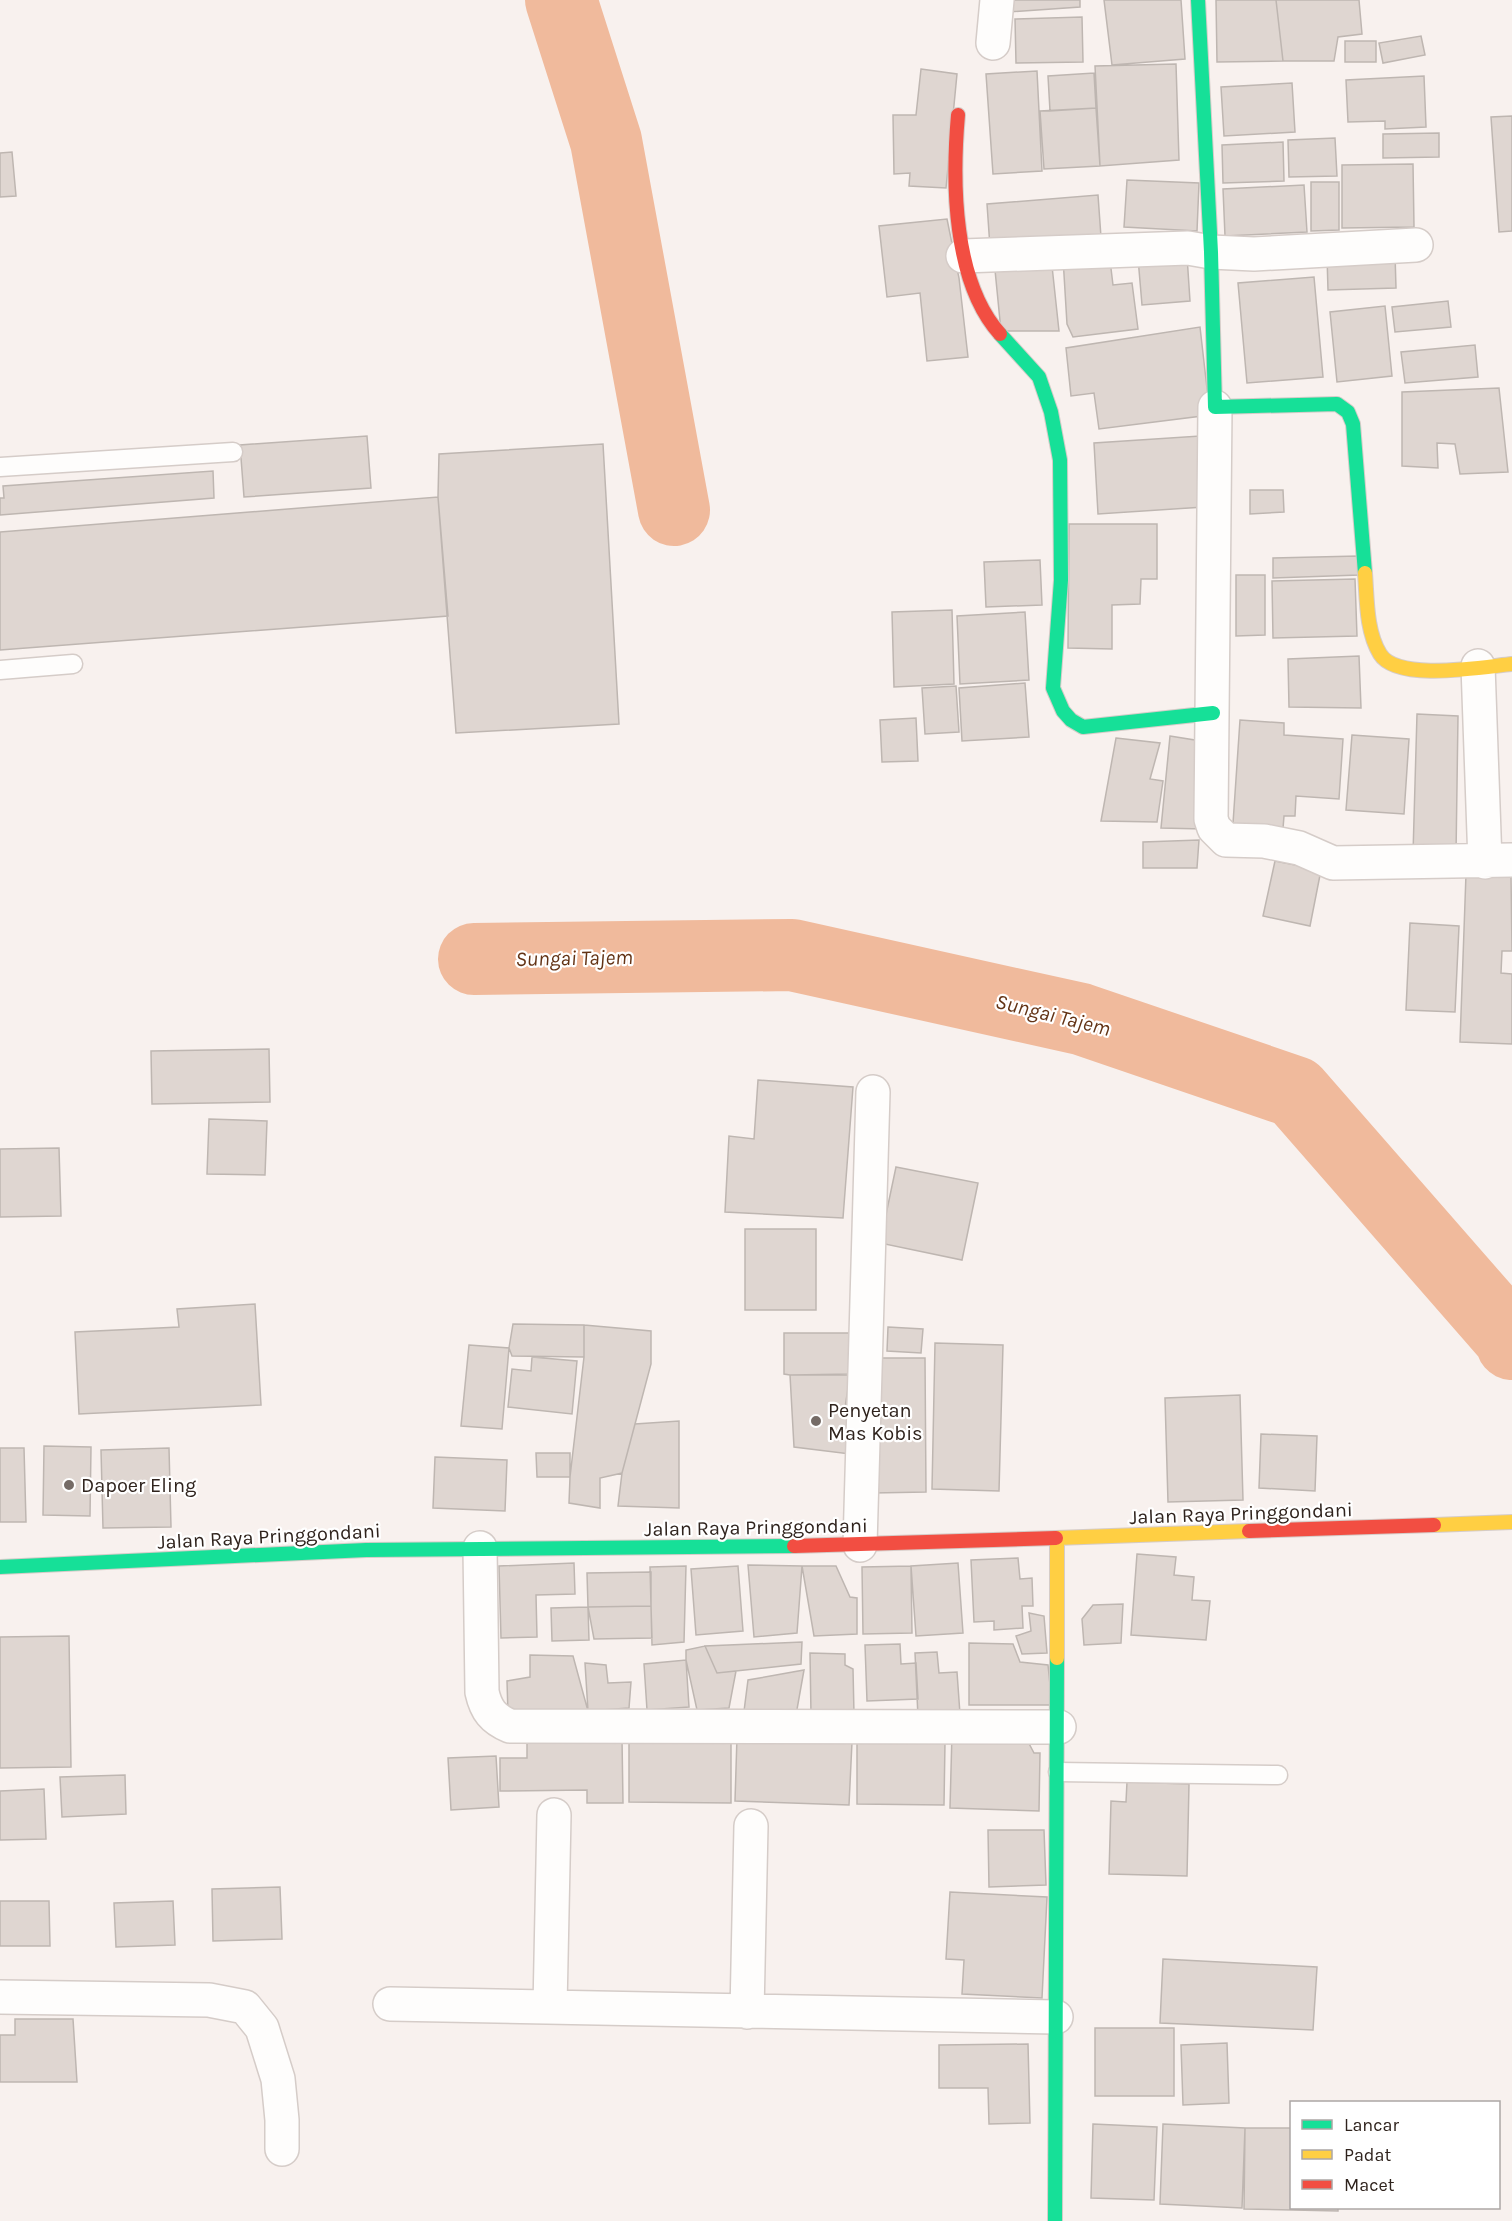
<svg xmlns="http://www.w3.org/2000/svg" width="1512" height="2221" viewBox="0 0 1512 2221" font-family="Karla,sans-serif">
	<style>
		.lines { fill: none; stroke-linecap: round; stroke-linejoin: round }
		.river { stroke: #f0ba9c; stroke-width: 72 }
		.building { fill: #dfd6d1; stroke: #beb6b1; stroke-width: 1.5 }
		.lane-casing { stroke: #d5ccc8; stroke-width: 21 }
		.street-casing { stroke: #d5ccc8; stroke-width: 36 }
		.fast-casing { stroke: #d5ccc8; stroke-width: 16 }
		.slow-casing { stroke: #d5ccc8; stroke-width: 16 }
		.jam-casing { stroke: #d5ccc8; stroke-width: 16 }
		.lane { stroke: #fefdfc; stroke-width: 18 }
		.street { stroke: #fefdfc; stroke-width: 33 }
		.fast { stroke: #16e098; stroke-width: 14 }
		.slow { stroke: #ffcf43; stroke-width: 14 }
		.jam { stroke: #f24e42; stroke-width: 14 }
		.poi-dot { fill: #756b66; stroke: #fff; stroke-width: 2 }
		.labels { text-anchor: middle; stroke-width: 4.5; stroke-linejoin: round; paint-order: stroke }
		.poi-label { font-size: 20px; fill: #2f231d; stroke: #fff; text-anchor: start }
		.street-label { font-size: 20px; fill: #2f231d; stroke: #fff }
		.water-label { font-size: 21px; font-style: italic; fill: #633315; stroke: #fff }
	</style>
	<rect width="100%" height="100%" fill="#f8f1ee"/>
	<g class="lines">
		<path class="river" d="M 561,0 L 606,141 L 674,510
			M 474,959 L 792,955 L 1081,1019 L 1295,1092 L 1510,1338 L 1512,1344"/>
	</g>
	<path class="building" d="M 1008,0 L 1080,0 L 1080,7 L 1009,12 Z
		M 1104,0 L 1181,0 L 1185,59 L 1112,65 Z
		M 1216,0 L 1276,0 L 1283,61 L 1217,62 Z
		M 1276,0 L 1359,0 L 1362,34 L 1338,37 L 1334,61 L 1283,61 Z
		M 1082,17 L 1083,62 L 1016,63 L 1015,19 Z
		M 1421,36 L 1425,55 L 1383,63 L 1379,43 Z
		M 1345,41 L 1376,41 L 1376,62 L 1345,62 Z
		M 1176,64 L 1179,160 L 1100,166 L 1095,66 Z
		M 921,69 L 957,74 L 946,188 L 909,186 L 910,173 L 894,174 L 893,115 L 916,115 Z
		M 1037,71 L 1042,171 L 993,174 L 986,74 Z
		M 1094,73 L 1096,108 L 1050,111 L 1048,76 Z
		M 1424,76 L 1426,127 L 1385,129 L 1385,121 L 1348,122 L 1346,80 Z
		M 1292,83 L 1295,132 L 1224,136 L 1221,87 Z
		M 1096,108 L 1100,166 L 1044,169 L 1040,111 Z
		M 1512,116 L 1512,231 L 1499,232 L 1491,117 Z
		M 1439,133 L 1439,157 L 1383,158 L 1383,134 Z
		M 1335,138 L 1337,176 L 1289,177 L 1288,140 Z
		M 1283,142 L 1284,181 L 1223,183 L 1222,145 Z
		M 12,152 L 16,196 L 0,197 L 0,153 Z
		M 1413,164 L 1414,227 L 1342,228 L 1342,165 Z
		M 1127,180 L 1199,183 L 1197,231 L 1124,227 Z
		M 1311,182 L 1339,182 L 1339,230 L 1311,231 Z
		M 1304,185 L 1307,232 L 1225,236 L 1223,189 Z
		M 1098,195 L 1101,237 L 990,247 L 987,204 Z
		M 947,219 L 959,278 L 968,357 L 927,361 L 920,293 L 887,297 L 879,226 Z
		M 1109,252 L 1113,285 L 1132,283 L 1138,329 L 1073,337 L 1067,324 L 1063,258 Z
		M 1395,254 L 1396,288 L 1328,290 L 1327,256 Z
		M 1187,256 L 1190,301 L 1142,305 L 1138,258 Z
		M 1052,266 L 1059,331 L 1001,331 L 995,270 Z
		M 1314,277 L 1323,377 L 1247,383 L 1238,283 Z
		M 1448,301 L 1451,327 L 1395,332 L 1392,307 Z
		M 1385,306 L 1392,376 L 1337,382 L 1330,312 Z
		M 1200,327 L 1210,415 L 1099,429 L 1094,393 L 1071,396 L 1066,348 Z
		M 1475,345 L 1478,377 L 1405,383 L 1401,352 Z
		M 1499,388 L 1508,472 L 1460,474 L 1455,444 L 1437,443 L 1438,468 L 1402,466 L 1402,392 Z
		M 367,436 L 371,488 L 244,497 L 240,445 Z
		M 1200,436 L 1204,507 L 1098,514 L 1094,443 Z
		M 603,444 L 619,724 L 456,733 L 438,497 L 439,454 Z
		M 213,471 L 214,498 L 0,515 L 0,498 L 4,498 L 3,486 Z
		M 1250,490 L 1283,490 L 1284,512 L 1250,514 Z
		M 438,497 L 448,616 L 0,650 L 0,532 Z
		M 1069,524 L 1157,524 L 1157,579 L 1141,579 L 1140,604 L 1112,605 L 1112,649 L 1068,648 Z
		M 1358,556 L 1359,575 L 1273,578 L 1273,558 Z
		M 1040,560 L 1042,605 L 986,607 L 984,562 Z
		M 1236,575 L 1265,575 L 1265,635 L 1236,636 Z
		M 1355,579 L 1357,636 L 1273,638 L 1272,581 Z
		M 952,610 L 954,684 L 894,687 L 892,612 Z
		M 1025,612 L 1029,680 L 960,684 L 957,616 Z
		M 1359,656 L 1361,708 L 1289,707 L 1288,659 Z
		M 1025,683 L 1029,737 L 962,741 L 959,688 Z
		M 956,686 L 959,732 L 925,734 L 922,688 Z
		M 1417,714 L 1458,716 L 1456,855 L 1413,854 Z
		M 916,718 L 918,761 L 882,762 L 880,720 Z
		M 1240,720 L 1284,723 L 1284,735 L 1343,739 L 1339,799 L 1296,796 L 1295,816 L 1284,816 L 1282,841 L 1232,838 Z
		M 1352,735 L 1409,739 L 1404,814 L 1346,810 Z
		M 1170,736 L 1207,742 L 1203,829 L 1161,828 Z
		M 1116,738 L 1160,743 L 1150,779 L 1163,781 L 1157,822 L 1101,821 Z
		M 1199,840 L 1197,868 L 1143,868 L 1143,842 Z
		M 1275,861 L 1321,870 L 1310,926 L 1263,916 Z
		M 1466,874 L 1511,876 L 1512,951 L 1502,951 L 1501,973 L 1512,974 L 1512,1044 L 1460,1042 Z
		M 1410,923 L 1459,926 L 1455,1012 L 1406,1010 Z
		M 269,1049 L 270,1102 L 152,1104 L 151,1051 Z
		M 758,1080 L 853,1087 L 843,1218 L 725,1212 L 729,1136 L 754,1139 Z
		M 209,1119 L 267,1121 L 265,1175 L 207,1174 Z
		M 59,1148 L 61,1216 L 0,1217 L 0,1149 Z
		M 896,1167 L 978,1183 L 962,1260 L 880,1243 Z
		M 745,1229 L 816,1229 L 816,1310 L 745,1310 Z
		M 255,1304 L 261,1405 L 79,1414 L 75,1332 L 179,1327 L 177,1309 Z
		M 513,1324 L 584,1325 L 584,1357 L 512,1356 L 509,1348 Z
		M 584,1325 L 651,1331 L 651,1364 L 622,1473 L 600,1478 L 600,1508 L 569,1503 L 570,1477 L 584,1357 Z
		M 888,1327 L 923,1329 L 921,1353 L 887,1351 Z
		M 784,1333 L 853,1333 L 853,1374 L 790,1375 L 784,1374 Z
		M 935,1343 L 1003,1345 L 999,1491 L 932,1489 Z
		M 469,1345 L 509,1348 L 502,1429 L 461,1426 Z
		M 532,1357 L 577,1361 L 572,1414 L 508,1407 L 512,1369 L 531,1371 Z
		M 872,1358 L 925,1358 L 926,1492 L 873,1493 Z
		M 790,1375 L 850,1375 L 844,1414 L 855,1421 L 850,1454 L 794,1447 Z
		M 1240,1395 L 1243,1500 L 1168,1502 L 1165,1398 Z
		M 679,1421 L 679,1508 L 618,1506 L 622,1473 L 635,1424 Z
		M 1261,1434 L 1317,1436 L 1315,1491 L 1259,1488 Z
		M 44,1446 L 91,1447 L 90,1516 L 43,1515 Z
		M 0,1448 L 24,1448 L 26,1522 L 0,1522 Z
		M 169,1448 L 171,1527 L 103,1528 L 101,1450 Z
		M 536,1453 L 570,1453 L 570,1477 L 537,1477 Z
		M 435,1457 L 507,1460 L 505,1511 L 433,1508 Z
		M 1137,1554 L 1176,1557 L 1174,1575 L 1194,1577 L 1192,1600 L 1210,1601 L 1206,1640 L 1131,1635 Z
		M 1018,1558 L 1020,1579 L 1032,1578 L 1033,1606 L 1022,1606 L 1023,1628 L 994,1630 L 994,1621 L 974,1622 L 971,1560 Z
		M 574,1563 L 575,1594 L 536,1595 L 537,1637 L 501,1638 L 499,1566 Z
		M 958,1563 L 963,1633 L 916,1636 L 911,1566 Z
		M 748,1565 L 802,1566 L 797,1633 L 754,1637 Z
		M 686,1566 L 684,1642 L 652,1645 L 650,1567 Z
		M 738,1566 L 743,1631 L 696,1635 L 691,1569 Z
		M 802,1566 L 836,1566 L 850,1597 L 857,1598 L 857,1634 L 814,1636 Z
		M 911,1566 L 912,1633 L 863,1634 L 862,1567 Z
		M 651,1572 L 651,1606 L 588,1607 L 587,1573 Z
		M 1123,1604 L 1121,1643 L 1084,1645 L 1082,1619 L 1093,1605 Z
		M 651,1606 L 652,1638 L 594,1639 L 588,1607 Z
		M 588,1607 L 589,1640 L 552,1641 L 551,1608 Z
		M 1029,1613 L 1044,1616 L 1047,1653 L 1022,1654 L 1016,1636 L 1031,1631 Z
		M 69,1636 L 71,1767 L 0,1768 L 0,1637 Z
		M 802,1642 L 801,1664 L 717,1673 L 705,1646 Z
		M 969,1643 L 1013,1644 L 1020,1662 L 1048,1665 L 1052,1705 L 969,1705 Z
		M 900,1644 L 901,1664 L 916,1663 L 918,1699 L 867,1701 L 865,1645 Z
		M 705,1646 L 717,1673 L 736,1671 L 729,1708 L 697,1710 L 686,1660 L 686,1650 Z
		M 937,1652 L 939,1673 L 957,1672 L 960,1714 L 918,1717 L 915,1653 Z
		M 810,1653 L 845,1654 L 845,1665 L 853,1669 L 854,1714 L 811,1715 Z
		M 530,1655 L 573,1656 L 588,1711 L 508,1714 L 507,1681 L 530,1677 Z
		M 686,1660 L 689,1707 L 647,1710 L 644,1664 Z
		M 585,1663 L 606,1665 L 608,1683 L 631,1682 L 629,1708 L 588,1711 Z
		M 804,1670 L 796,1715 L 743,1719 L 748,1680 Z
		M 952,1733 L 1025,1736 L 1034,1753 L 1040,1753 L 1039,1811 L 950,1808 Z
		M 629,1737 L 731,1738 L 731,1803 L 629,1802 Z
		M 737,1737 L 852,1742 L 849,1805 L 735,1801 Z
		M 622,1739 L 623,1803 L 587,1803 L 587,1790 L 500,1791 L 500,1758 L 527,1758 L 527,1740 Z
		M 857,1741 L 945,1742 L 944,1805 L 857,1804 Z
		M 496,1756 L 499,1807 L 451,1810 L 448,1758 Z
		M 125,1775 L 126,1814 L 62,1817 L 60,1777 Z
		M 1127,1782 L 1189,1784 L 1187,1876 L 1109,1874 L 1111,1801 L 1126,1802 Z
		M 44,1789 L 46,1839 L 0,1840 L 0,1791 Z
		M 988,1830 L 1044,1830 L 1046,1885 L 989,1887 Z
		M 280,1887 L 282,1939 L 213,1941 L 212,1889 Z
		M 950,1892 L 1047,1897 L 1042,1998 L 962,1994 L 964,1960 L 946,1959 Z
		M 0,1901 L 49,1901 L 50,1946 L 0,1946 Z
		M 173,1901 L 175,1945 L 116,1947 L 114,1903 Z
		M 1163,1959 L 1317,1967 L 1313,2030 L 1160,2023 Z
		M 15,2019 L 73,2019 L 77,2082 L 0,2082 L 0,2035 L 15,2035 Z
		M 1095,2028 L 1174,2028 L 1174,2096 L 1095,2096 Z
		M 1227,2043 L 1229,2103 L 1183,2105 L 1181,2045 Z
		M 1028,2044 L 1030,2123 L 989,2124 L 988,2088 L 939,2088 L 939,2045 Z
		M 1093,2124 L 1157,2127 L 1154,2200 L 1091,2198 Z
		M 1163,2124 L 1245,2128 L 1242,2208 L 1160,2204 Z
		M 1245,2128 L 1292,2128 L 1292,2208 L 1338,2208 L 1338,2211 L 1244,2209 Z"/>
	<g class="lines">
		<defs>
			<path id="lane" d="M 0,467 L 233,452
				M 0,670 L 73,664
				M 1058,1772 L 1278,1775"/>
			<path id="street" d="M 993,43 L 997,0
				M 963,256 L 1188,248 L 1211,252 L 1254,254 L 1416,245
				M 1215,407 L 1211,819 L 1214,828 L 1226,840 L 1264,841 L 1299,848 L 1333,863 L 1512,860
				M 1478,666 L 1485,862
				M 860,1545 L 873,1092
				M 480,1548 L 482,1692 C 486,1710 493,1719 510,1726 L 1059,1727
				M 0,1997 L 209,2000 L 245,2007 L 262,2028 L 278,2079 L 282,2120 L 282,2149
				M 390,2004 L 1056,2017
				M 550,2007 L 554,1815
				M 747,2012 L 751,1826"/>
			<path id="fast" d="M 1198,0 L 1211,252 L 1215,407 L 1337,404 L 1348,412 L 1353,424 L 1365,573
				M 1000,334 L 1039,377 L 1051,412 L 1060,460 L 1061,580 L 1053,688 L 1063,711 L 1071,720 L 1083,727 L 1213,713
				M 0,1567 L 366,1550 L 794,1546
				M 1055,2221 L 1057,1658"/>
			<path id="slow" d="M 1365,573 C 1367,599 1366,631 1380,654 C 1397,682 1482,667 1512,664
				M 1434,1525 L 1512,1522
				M 1056,1538 L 1249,1531
				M 1057,1538 L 1057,1658"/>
			<path id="jam" d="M 958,115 C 952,182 953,282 1000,334
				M 1249,1531 L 1434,1525
				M 794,1546 L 1056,1538"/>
		</defs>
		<use href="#lane" class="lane-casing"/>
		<use href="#street" class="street-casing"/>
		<use href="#fast" class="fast-casing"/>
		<use href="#slow" class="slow-casing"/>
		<use href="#jam" class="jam-casing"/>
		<use href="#lane" class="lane"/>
		<use href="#street" class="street"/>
		<use href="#fast" class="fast"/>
		<use href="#slow" class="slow"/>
		<use href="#jam" class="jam"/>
	</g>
	<g class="poi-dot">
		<circle cx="816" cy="1421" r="6"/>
		<circle cx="69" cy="1485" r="6"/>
	</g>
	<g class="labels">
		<g class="poi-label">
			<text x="828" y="1417">Penyetan<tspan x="828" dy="23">Mas Kobis</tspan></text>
			<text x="81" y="1492">Dapoer Eling</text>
		</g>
		<g class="street-label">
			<text transform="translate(1241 1513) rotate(-2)" y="7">Jalan Raya Pringgondani</text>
			<text transform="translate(756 1527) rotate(-1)" y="7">Jalan Raya Pringgondani</text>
			<text transform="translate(269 1536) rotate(-3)" y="7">Jalan Raya Pringgondani</text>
		</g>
		<g class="water-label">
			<text transform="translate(574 958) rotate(-1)" y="7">Sungai Tajem</text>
			<text transform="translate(1053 1015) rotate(14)" y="7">Sungai Tajem</text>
		</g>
	</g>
	<rect x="1290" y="2101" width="210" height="108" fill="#ffffff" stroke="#aca7a5" stroke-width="1.5"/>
	<rect x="1302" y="2120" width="30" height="9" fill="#16e098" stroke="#aca7a5" stroke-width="1.5"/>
	<text x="1344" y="2131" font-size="18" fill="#2f231d">Lancar</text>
	<rect x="1302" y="2150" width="30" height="9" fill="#ffcf43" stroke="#aca7a5" stroke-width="1.5"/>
	<text x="1344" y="2161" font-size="18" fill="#2f231d">Padat</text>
	<rect x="1302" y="2180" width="30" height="9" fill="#f24e42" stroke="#aca7a5" stroke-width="1.5"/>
	<text x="1344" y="2191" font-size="18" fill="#2f231d">Macet</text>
</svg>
